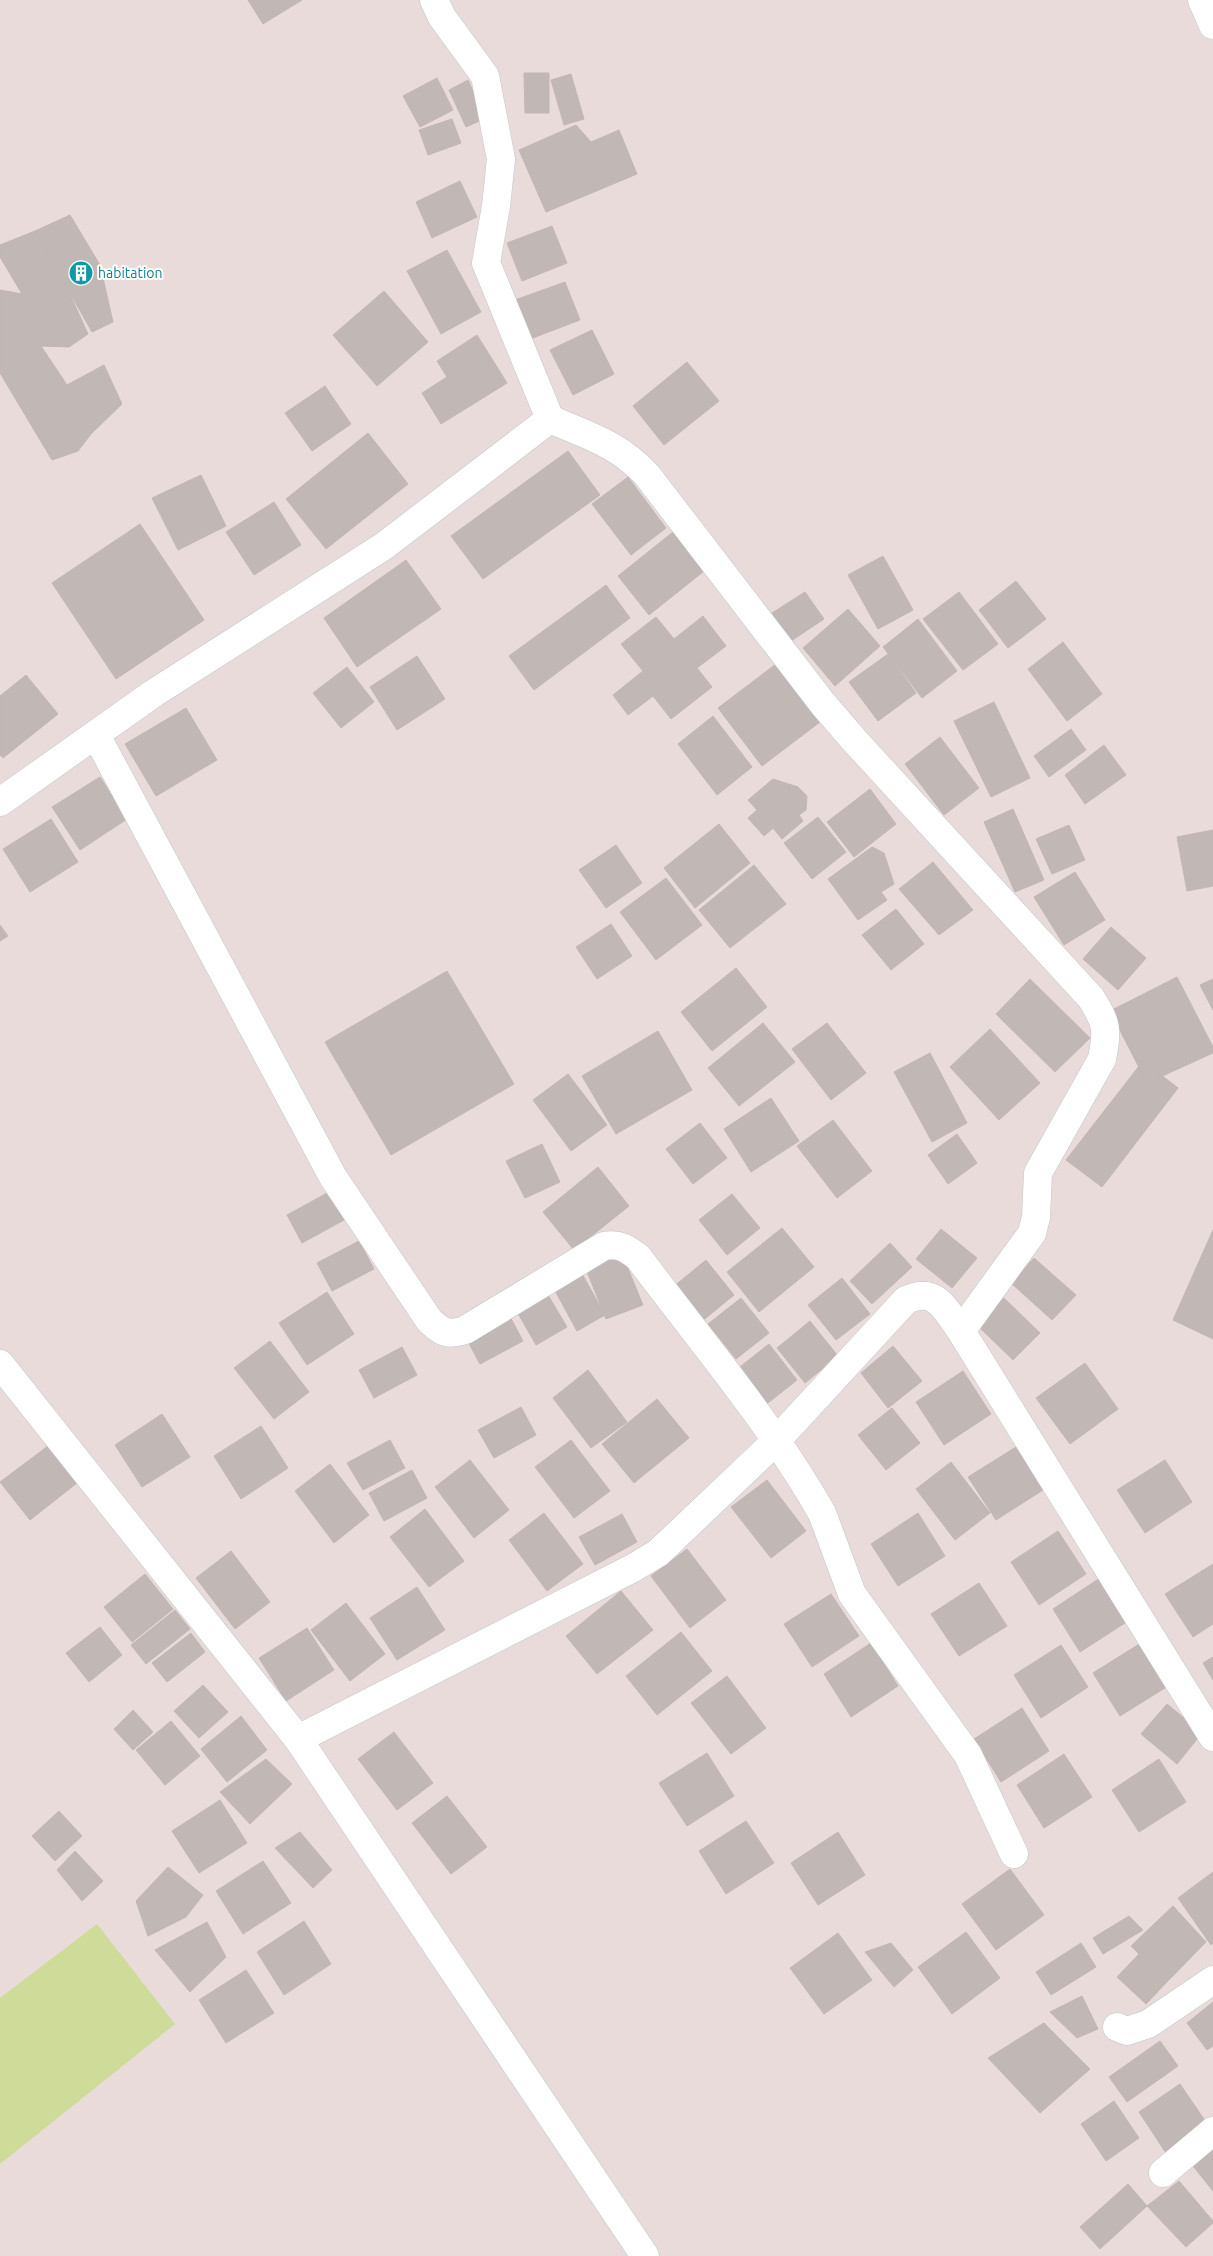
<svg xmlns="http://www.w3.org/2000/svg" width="1213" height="2256" viewBox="0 0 1213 2256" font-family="Ubuntu,sans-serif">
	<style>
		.green { fill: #cfdb99 }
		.building { fill: #c1b7b5; stroke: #c3b6b3 }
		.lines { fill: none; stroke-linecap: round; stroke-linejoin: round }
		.minor-casing { stroke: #bec7cd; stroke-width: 29 }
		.minor { stroke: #fff; stroke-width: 28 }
		.labels { text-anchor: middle; stroke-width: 4; stroke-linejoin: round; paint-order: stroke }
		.culture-label { font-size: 14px; fill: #0d838f; stroke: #fff; text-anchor: start }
	</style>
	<rect width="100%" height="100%" fill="#e8dbd9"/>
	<path class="green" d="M 97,1924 L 175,2024 L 0,2164 L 0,1998 Z"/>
	<path class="building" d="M 248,0 L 302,0 L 263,24 Z
		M 524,73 L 549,73 L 549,113 L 525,113 Z
		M 571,74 L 584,119 L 564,125 L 551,80 Z
		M 437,78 L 453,110 L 420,127 L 403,96 Z
		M 468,80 L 486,118 L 466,127 L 449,90 Z
		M 452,119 L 461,143 L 428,155 L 419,130 Z
		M 576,125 L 591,142 L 619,130 L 637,174 L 546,212 L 519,150 Z
		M 460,181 L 477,217 L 432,238 L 416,202 Z
		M 70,215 L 100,265 L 113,322 L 92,332 L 35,231 Z
		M 552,226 L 567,263 L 522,281 L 507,243 Z
		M 35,231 L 64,281 L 88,334 L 69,347 L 41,346 L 67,385 L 104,365 L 122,404 L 91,434 L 78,451 L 52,460 L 0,373 L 0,290 L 22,294 L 0,257 L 0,245 Z
		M 447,250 L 481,312 L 441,334 L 407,271 Z
		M 565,282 L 580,320 L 530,339 L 515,300 Z
		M 384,291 L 428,342 L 377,386 L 333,335 Z
		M 592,330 L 614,374 L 573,395 L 550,350 Z
		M 477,335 L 507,383 L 441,424 L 422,393 L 447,377 L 437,361 Z
		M 687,362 L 719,401 L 664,445 L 633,406 Z
		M 325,386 L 351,424 L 312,451 L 285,413 Z
		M 368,433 L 408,484 L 326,549 L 286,499 Z
		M 568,451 L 600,495 L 483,579 L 451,536 Z
		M 201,475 L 226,526 L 178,550 L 152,498 Z
		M 628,477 L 666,528 L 631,555 L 592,504 Z
		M 274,502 L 301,545 L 254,575 L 226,532 Z
		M 140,524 L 204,620 L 116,679 L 52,583 Z
		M 673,532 L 704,571 L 649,615 L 618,576 Z
		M 883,556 L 913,610 L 878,629 L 848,575 Z
		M 406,560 L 441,609 L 357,667 L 324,618 Z
		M 1016,581 L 1046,619 L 1008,648 L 979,610 Z
		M 606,585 L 630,618 L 534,690 L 509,656 Z
		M 805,592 L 824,619 L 791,641 L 772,613 Z
		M 959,592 L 998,644 L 963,670 L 923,619 Z
		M 848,609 L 880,646 L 835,686 L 803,648 Z
		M 703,616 L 726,646 L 697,668 L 712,687 L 671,719 L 653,696 L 628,715 L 613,695 L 643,671 L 621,644 L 656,617 L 674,639 Z
		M 918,619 L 957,671 L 922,698 L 883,647 Z
		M 1063,642 L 1102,694 L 1067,721 L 1028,669 Z
		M 888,654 L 916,693 L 878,721 L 849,682 Z
		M 417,656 L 445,699 L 397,730 L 370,687 Z
		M 776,664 L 820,722 L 762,766 L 718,708 Z
		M 347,667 L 374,702 L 341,728 L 313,693 Z
		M 26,675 L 58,714 L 3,758 L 0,755 L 0,696 Z
		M 994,702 L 1030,778 L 991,797 L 954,721 Z
		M 186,708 L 217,760 L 156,796 L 125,744 Z
		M 713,716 L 752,767 L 717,795 L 678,744 Z
		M 1071,729 L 1086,750 L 1049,777 L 1034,756 Z
		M 940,737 L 979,788 L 944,815 L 905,764 Z
		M 1104,745 L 1126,775 L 1085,804 L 1065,775 Z
		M 100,777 L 127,819 L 80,850 L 52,807 Z
		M 773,779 L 798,787 L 807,796 L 806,810 L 799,815 L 803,821 L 782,839 L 773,828 L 764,836 L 748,818 L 757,810 L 748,800 Z
		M 870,789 L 896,824 L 854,857 L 827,822 Z
		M 1013,809 L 1044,880 L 1015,892 L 984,822 Z
		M 818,817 L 846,852 L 812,879 L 784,843 Z
		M 51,819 L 78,862 L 30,892 L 3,849 Z
		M 719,824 L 750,863 L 695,908 L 664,868 Z
		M 1069,825 L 1085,860 L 1052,874 L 1036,839 Z
		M 1213,830 L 1213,886 L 1187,891 L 1177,837 Z
		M 616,845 L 642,883 L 606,908 L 579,870 Z
		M 872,847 L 884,853 L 894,884 L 881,892 L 887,900 L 858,920 L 828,879 Z
		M 933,862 L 973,910 L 939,935 L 899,889 Z
		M 754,865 L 786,904 L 730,948 L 699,910 Z
		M 1075,872 L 1105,920 L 1064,945 L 1034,897 Z
		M 666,878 L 702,925 L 656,960 L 620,912 Z
		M 896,909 L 924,944 L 891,970 L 862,935 Z
		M 611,924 L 632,956 L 597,979 L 576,947 Z
		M 0,925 L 8,936 L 0,941 Z
		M 1111,927 L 1146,958 L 1118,990 L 1083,959 Z
		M 736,968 L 767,1007 L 712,1051 L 681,1012 Z
		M 447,971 L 514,1084 L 391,1155 L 325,1042 Z
		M 1177,977 L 1213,1047 L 1213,1053 L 1147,1083 L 1110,1011 Z
		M 1030,979 L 1090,1038 L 1055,1072 L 996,1014 Z
		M 1213,979 L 1213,1010 L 1200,985 Z
		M 763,1023 L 795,1062 L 739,1106 L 708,1068 Z
		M 827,1023 L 866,1073 L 831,1100 L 792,1049 Z
		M 990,1029 L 1040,1083 L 999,1120 L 950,1067 Z
		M 658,1031 L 692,1090 L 616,1134 L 582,1076 Z
		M 930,1053 L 967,1123 L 932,1142 L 894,1072 Z
		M 1143,1061 L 1178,1088 L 1102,1187 L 1066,1160 Z
		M 568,1074 L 607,1125 L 571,1151 L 533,1100 Z
		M 771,1098 L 799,1141 L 751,1172 L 724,1129 Z
		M 833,1120 L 872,1171 L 837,1198 L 797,1146 Z
		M 700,1123 L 727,1158 L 693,1184 L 666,1149 Z
		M 957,1134 L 977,1163 L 948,1184 L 928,1155 Z
		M 542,1144 L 560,1182 L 525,1198 L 506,1161 Z
		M 598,1167 L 629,1206 L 574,1250 L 543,1212 Z
		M 329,1192 L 344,1220 L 302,1243 L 287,1215 Z
		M 732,1194 L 760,1228 L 727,1255 L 699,1220 Z
		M 782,1228 L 814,1267 L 759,1312 L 727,1272 Z
		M 941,1229 L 977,1258 L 952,1288 L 916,1259 Z
		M 1213,1230 L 1213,1339 L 1173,1320 Z
		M 359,1241 L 374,1269 L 332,1291 L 317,1263 Z
		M 890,1243 L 912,1267 L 872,1304 L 850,1281 Z
		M 622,1254 L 643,1305 L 606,1319 L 586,1269 Z
		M 1034,1258 L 1076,1295 L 1052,1320 L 1011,1283 Z
		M 706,1260 L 734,1295 L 701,1322 L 673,1287 Z
		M 581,1272 L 605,1315 L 577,1331 L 553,1287 Z
		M 842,1278 L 870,1314 L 836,1340 L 808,1305 Z
		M 545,1290 L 567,1327 L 536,1345 L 515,1308 Z
		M 327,1292 L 354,1334 L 307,1365 L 279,1323 Z
		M 741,1298 L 769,1333 L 736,1359 L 708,1324 Z
		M 1004,1298 L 1040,1333 L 1013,1360 L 978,1326 Z
		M 508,1313 L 523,1341 L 480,1364 L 465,1336 Z
		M 810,1321 L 838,1356 L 805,1383 L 777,1348 Z
		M 270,1341 L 309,1392 L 274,1419 L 234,1368 Z
		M 769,1344 L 797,1380 L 764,1406 L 736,1370 Z
		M 893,1346 L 922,1381 L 888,1408 L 861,1373 Z
		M 402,1347 L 417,1375 L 374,1398 L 359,1370 Z
		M 1085,1363 L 1118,1409 L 1070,1444 L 1036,1398 Z
		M 588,1370 L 627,1422 L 591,1448 L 553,1398 Z
		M 963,1371 L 991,1414 L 944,1445 L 916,1402 Z
		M 657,1399 L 689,1438 L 634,1483 L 602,1444 Z
		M 521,1407 L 536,1435 L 494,1458 L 478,1430 Z
		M 892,1408 L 920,1443 L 886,1470 L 858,1435 Z
		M 162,1414 L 190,1457 L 142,1487 L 115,1445 Z
		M 261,1426 L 288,1468 L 241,1499 L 214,1456 Z
		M 390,1440 L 405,1468 L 363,1490 L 347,1463 Z
		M 571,1440 L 610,1491 L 574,1518 L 535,1467 Z
		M 48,1446 L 77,1483 L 30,1520 L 0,1482 Z
		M 1016,1447 L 1043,1490 L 996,1520 L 968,1477 Z
		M 470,1460 L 509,1510 L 474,1538 L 435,1487 Z
		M 1165,1460 L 1192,1502 L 1145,1533 L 1117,1490 Z
		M 951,1462 L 990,1513 L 955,1540 L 916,1489 Z
		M 330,1464 L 369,1515 L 334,1543 L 295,1491 Z
		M 412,1470 L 427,1498 L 384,1521 L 369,1493 Z
		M 767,1480 L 806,1531 L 771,1558 L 731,1507 Z
		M 425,1509 L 464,1561 L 429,1587 L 390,1537 Z
		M 544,1513 L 583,1564 L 547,1591 L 509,1540 Z
		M 918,1513 L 945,1556 L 898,1586 L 871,1544 Z
		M 622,1514 L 637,1542 L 595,1565 L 579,1537 Z
		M 1058,1531 L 1086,1574 L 1039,1605 L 1011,1562 Z
		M 687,1549 L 726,1600 L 690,1628 L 651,1576 Z
		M 231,1551 L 270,1602 L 235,1629 L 196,1578 Z
		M 1213,1564 L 1213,1624 L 1193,1637 L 1165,1594 Z
		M 145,1574 L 173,1609 L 132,1642 L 104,1607 Z
		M 1100,1578 L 1128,1621 L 1080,1652 L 1053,1609 Z
		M 979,1583 L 1007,1626 L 959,1656 L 931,1614 Z
		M 417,1587 L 445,1630 L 397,1660 L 370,1618 Z
		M 621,1591 L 653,1630 L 597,1674 L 566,1636 Z
		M 831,1594 L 859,1636 L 812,1667 L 784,1624 Z
		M 346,1603 L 385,1654 L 350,1681 L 311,1630 Z
		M 175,1610 L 190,1629 L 146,1664 L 131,1645 Z
		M 100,1627 L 122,1655 L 89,1682 L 66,1653 Z
		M 307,1628 L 334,1670 L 286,1701 L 259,1658 Z
		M 681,1632 L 712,1671 L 657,1715 L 626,1676 Z
		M 191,1633 L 205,1652 L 167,1682 L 152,1663 Z
		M 871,1643 L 898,1686 L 851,1717 L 824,1674 Z
		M 1141,1643 L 1168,1686 L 1120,1716 L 1093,1673 Z
		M 1061,1645 L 1088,1687 L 1041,1718 L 1014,1675 Z
		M 1213,1657 L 1213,1680 L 1203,1663 Z
		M 727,1676 L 766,1728 L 731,1754 L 691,1703 Z
		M 203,1685 L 228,1712 L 199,1738 L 174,1711 Z
		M 1167,1704 L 1202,1733 L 1177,1764 L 1141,1734 Z
		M 1022,1708 L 1049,1751 L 1001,1782 L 974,1739 Z
		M 133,1710 L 153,1732 L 133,1750 L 114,1729 Z
		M 241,1716 L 267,1750 L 227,1782 L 201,1749 Z
		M 171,1721 L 200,1756 L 165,1785 L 136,1750 Z
		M 394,1732 L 433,1783 L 397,1810 L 358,1759 Z
		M 707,1753 L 734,1796 L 687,1826 L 659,1783 Z
		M 1064,1754 L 1092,1797 L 1044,1828 L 1017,1785 Z
		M 266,1759 L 292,1784 L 250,1824 L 220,1792 Z
		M 1159,1759 L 1186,1802 L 1139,1832 L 1112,1790 Z
		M 447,1796 L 487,1847 L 451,1874 L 412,1823 Z
		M 220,1800 L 247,1843 L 199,1873 L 172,1831 Z
		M 59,1811 L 82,1836 L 55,1861 L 32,1836 Z
		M 746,1821 L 774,1863 L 726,1894 L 699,1851 Z
		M 300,1832 L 332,1870 L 313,1888 L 275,1848 Z
		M 838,1832 L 865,1875 L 818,1905 L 791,1863 Z
		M 75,1851 L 103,1881 L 82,1901 L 57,1870 Z
		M 263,1861 L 291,1903 L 243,1934 L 216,1891 Z
		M 168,1867 L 203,1895 L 186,1917 L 148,1936 L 136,1901 Z
		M 1010,1869 L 1044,1915 L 996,1950 L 962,1904 Z
		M 1213,1872 L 1213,1943 L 1211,1945 L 1178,1898 Z
		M 1173,1906 L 1206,1942 L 1167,1982 L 1131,1946 Z
		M 1129,1916 L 1143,1930 L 1103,1954 L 1093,1938 Z
		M 304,1921 L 331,1964 L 284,1995 L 257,1952 Z
		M 207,1922 L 226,1957 L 190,1992 L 155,1950 Z
		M 966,1932 L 1000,1978 L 952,2014 L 918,1967 Z
		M 838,1933 L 872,1980 L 824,2014 L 790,1968 Z
		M 891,1943 L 913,1970 L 894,1987 L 865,1952 Z
		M 1081,1943 L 1096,1967 L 1051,1995 L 1036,1972 Z
		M 1139,1954 L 1167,1982 L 1146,2004 L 1117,1977 Z
		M 246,1970 L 274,2013 L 226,2043 L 199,2000 Z
		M 1082,1996 L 1098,2029 L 1077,2038 L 1050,2012 Z
		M 1213,2002 L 1213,2046 L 1207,2050 L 1187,2023 Z
		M 1044,2023 L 1090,2069 L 1040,2113 L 988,2058 Z
		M 1160,2041 L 1178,2066 L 1127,2102 L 1109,2077 Z
		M 1180,2084 L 1208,2125 L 1166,2153 L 1139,2112 Z
		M 1114,2101 L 1139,2138 L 1106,2161 L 1081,2124 Z
		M 1213,2150 L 1213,2191 L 1193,2166 Z
		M 1179,2181 L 1213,2221 L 1213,2223 L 1186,2247 L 1147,2206 Z
		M 1128,2184 L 1147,2206 L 1100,2249 L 1080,2227 Z"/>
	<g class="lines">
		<defs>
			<path id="minor" d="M 1202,0 L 1213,25
				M 550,419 C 588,436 617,443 647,475 L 823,704 L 854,740 L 1091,998 C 1107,1024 1108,1029 1102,1059 L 1038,1173 L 1036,1217 L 1032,1233 L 961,1331
				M 96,735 L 333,1177 L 429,1320 C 442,1332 446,1336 465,1330 L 604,1246 C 619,1243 626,1248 638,1257 C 701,1341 770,1422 822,1513 L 852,1594 L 968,1755 L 1014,1854
				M 0,802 L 154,693 L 384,546 L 550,419 L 486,263 L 496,206 L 501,159 L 485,76 L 442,17 L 434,0
				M 0,1364 L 298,1739 L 645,2256
				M 298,1739 L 633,1568 L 658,1553 L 776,1441 L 906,1300 C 936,1286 945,1309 961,1331 L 1213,1737
				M 1117,2027 L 1127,2031 L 1148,2024 L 1213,1980
				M 1163,2173 L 1213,2131"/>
		</defs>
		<use href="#minor" class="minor-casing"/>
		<use href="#minor" class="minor"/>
	</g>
	<defs>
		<symbol id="building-disc" viewBox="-11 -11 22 22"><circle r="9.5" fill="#0f9aa8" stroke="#fff"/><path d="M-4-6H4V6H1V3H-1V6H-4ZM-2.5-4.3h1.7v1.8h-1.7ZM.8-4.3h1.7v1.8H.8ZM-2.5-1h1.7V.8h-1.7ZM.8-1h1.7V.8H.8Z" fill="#fff"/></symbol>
	</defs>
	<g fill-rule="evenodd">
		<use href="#building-disc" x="67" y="259" width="28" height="28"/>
	</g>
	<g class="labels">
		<g class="culture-label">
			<text x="98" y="278">habitation</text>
		</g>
	</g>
</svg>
